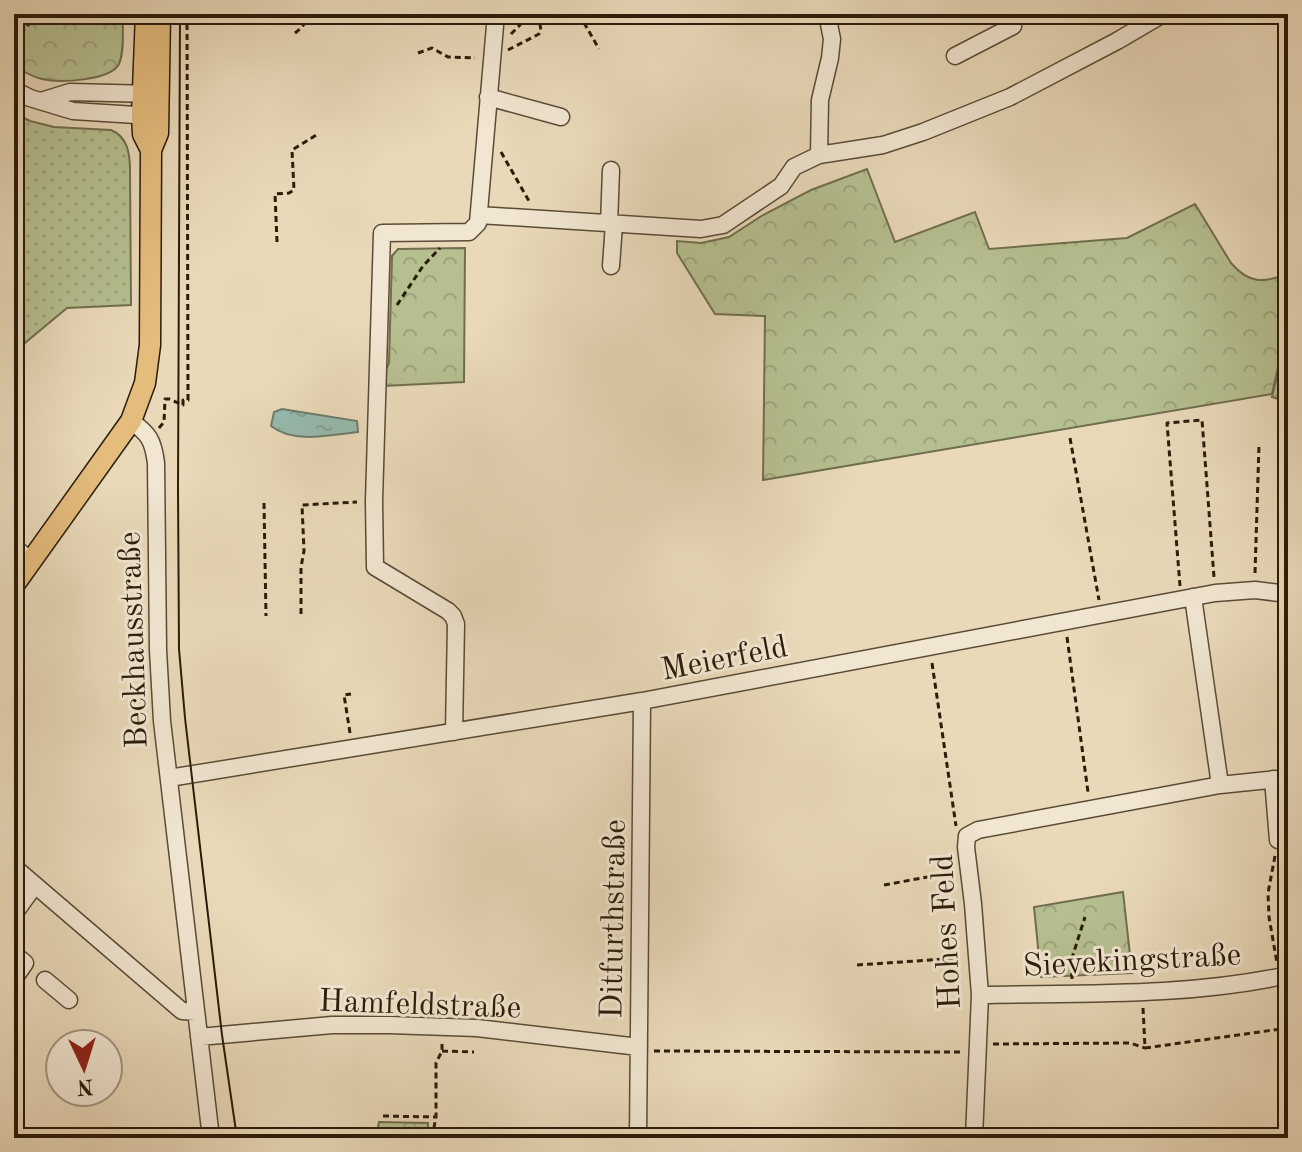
<svg xmlns="http://www.w3.org/2000/svg" width="1302" height="1152" viewBox="0 0 1302 1152" font-family="'Old Standard TT',serif">
	<style>
		.grass { fill: url(#grass-dots); stroke: #706e4d; stroke-width: 2 }
		.park { fill: url(#park-crowns); stroke: #706e4d; stroke-width: 2 }
		.water { fill: url(#water-ripples); stroke: #6c7b6c; stroke-width: 2 }
		.lines { fill: none; stroke-linecap: round; stroke-linejoin: round }
		.minor-casing { stroke: #5a4b36; stroke-width: 19 }
		.major-casing { stroke: #2b1c0a; stroke-width: 23 }
		.path { stroke: #2b1c0a; stroke-width: 3; stroke-dasharray: 6 4; stroke-linecap: butt }
		.minor { stroke: #f1e6d2; stroke-width: 16 }
		.major { stroke: #e4bc7c; stroke-width: 20 }
		.tram { stroke: #2b1c0a; stroke-width: 2 }
		.labels { text-anchor: middle; stroke-width: 6; stroke-linejoin: round; paint-order: stroke }
		.street-label { font-size: 32px; fill: #2b1c0a; stroke: #f1e6d2 }
	</style>
	<defs>
		<pattern id="grass-dots" width="8" height="8" patternUnits="userSpaceOnUse" patternTransform="scale(2)"><rect width="8" height="8" fill="#b6bf90"/><path d="M2 2h.1M6 6h.1" fill="none" stroke="#9da47b" stroke-width="1.8" stroke-linecap="round"/></pattern>
		<pattern id="park-crowns" width="20" height="18" patternUnits="userSpaceOnUse" patternTransform="scale(2)"><rect width="20" height="18" fill="#b6bf90"/><path d="M2 6a3 3 0 1 1 6 0M12 15a3 3 0 1 1 6 0" fill="none" stroke="#9da47b"/></pattern>
		<pattern id="water-ripples" width="26" height="14" patternUnits="userSpaceOnUse" patternTransform="scale(2)"><rect width="26" height="14" fill="#97baae"/><path d="M2 4q2-2 4 0t4 0M15 11q2-2 4 0t4 0" fill="none" stroke="#829f94"/></pattern>
	</defs>
	<rect width="100%" height="100%" fill="#e9d9b9"/>
	<filter id="stains"><feTurbulence type="fractalNoise" baseFrequency=".0025" numOctaves="4"/><feColorMatrix values="0 0 0 0 .2 0 0 0 0 .09 0 0 0 0 .02 0 0 0 .5 -.17"/></filter>
	<radialGradient id="worn" r=".72"><stop offset=".6" stop-color="#630" stop-opacity="0"/><stop offset="1" stop-color="#630" stop-opacity=".3"/></radialGradient>
	<path class="grass" d="M 14,113 L 30,121 L 54,127 L 111,130 C 128,137 130,154 130,171 L 131,305 L 67,308 L 14,352 Z
		M 1288,329 L 1288,402 L 1272,397 Z"/>
	<path class="park" d="M 22,14 L 123,14 C 122,29 125,50 119,64 C 110,81 59,83 42,79 C 32,77 23,71 14,66 L 14,23 Z
		M 867,169 L 895,242 L 975,212 L 989,249 L 1127,238 L 1195,204 L 1231,263 C 1249,284 1263,283 1288,274 L 1288,323 L 1272,394 L 763,480 L 765,316 L 715,314 L 677,253 L 677,241 L 701,243 L 729,237 L 763,215 L 811,190 Z
		M 465,248 L 464,382 L 383,386 L 383,376 L 389,363 L 392,256 L 398,249 Z
		M 1123,892 L 1132,973 L 1041,977 L 1034,907 Z
		M 379,1122 L 428,1123 L 428,1138 L 376,1138 Z"/>
	<path class="water" d="M 282,409 L 357,421 L 358,432 C 330,435 294,444 271,426 L 274,412 Z"/>
	<g class="lines">
		<defs>
			<path id="minor" d="M 955,56 L 1013,26
				M 14,90 L 30,98 L 73,111 L 152,116
				M 488,97 L 561,117
				M 41,101 L 70,92 L 154,94
				M 819,155 L 820,100 L 830,58 L 832,39 L 827,14
				M 479,215 L 701,229 L 723,225 L 781,186 L 794,167 L 819,155 L 883,145 L 923,132 L 1010,97 L 1117,41 L 1163,14
				M 609,224 L 611,170
				M 611,266 L 614,224
				M 131,421 C 149,434 153,440 156,463 L 158,650 L 162,721 L 211,1138
				M 14,547 L 31,561
				M 1193,597 L 1220,785
				M 454,732 L 456,624 L 453,616 L 448,611 L 375,567 L 374,501 L 382,233 L 469,232 L 478,223 L 496,14
				M 169,778 L 642,701 L 1215,593 L 1255,590 L 1288,594
				M 1273,779 L 1278,840
				M 14,867 L 182,1011 L 196,1012
				M 14,914 L 35,885
				M 14,954 L 25,963 L 14,979
				M 45,980 L 69,1000
				M 980,995 C 1082,993 1187,997 1288,975
				M 199,1037 L 332,1025 L 389,1025 L 477,1028 L 639,1047
				M 638,1138 L 642,701
				M 974,1138 L 980,995 L 973,904 L 966,847 L 967,836 L 978,830 L 1220,785 L 1288,778"/>
			<path id="major" d="M 146,14 L 142,115 L 143,134 L 151,150
				M 14,585 L 131,421 L 145,383 L 150,345 L 151,150 L 158,133 L 160,14"/>
		</defs>
		<use href="#minor" class="minor-casing"/>
		<use href="#major" class="major-casing"/>
		<path class="path" d="M 533,14 L 540,24
			M 579,14 L 599,49
			M 295,33 C 301,28 307,23 308,14
			M 511,34 L 520,25 L 521,14
			M 14,41 L 38,14
			M 508,50 L 539,34 L 541,31 L 540,24 L 560,14
			M 418,53 L 432,48 L 448,57 L 475,58
			M 501,152 L 529,201
			M 277,242 L 275,194 L 289,193 L 294,190 L 292,150 L 318,134
			M 397,305 L 423,266 L 440,248
			M 159,428 L 164,422 L 165,399 L 169,399 L 183,405 L 183,400 L 188,400 L 187,14
			M 1070,438 L 1099,600
			M 264,503 L 266,616
			M 1255,573 L 1259,445
			M 1180,586 L 1167,423 L 1202,420 L 1214,577
			M 301,614 L 301,567 L 304,551 L 302,505 L 357,502
			M 1067,637 L 1088,792
			M 932,663 L 956,826
			M 350,733 L 344,695 L 351,694
			M 1275,856 L 1268,893 L 1269,917 L 1277,963
			M 884,885 L 955,872
			M 857,965 L 960,958
			M 1072,979 L 1071,961 L 1085,917
			M 1143,1008 L 1145,1048 L 1288,1028
			M 993,1044 L 1130,1043 L 1145,1048
			M 442,1051 L 474,1052
			M 654,1051 L 962,1052
			M 383,1116 L 436,1117
			M 433,1129 L 571,1130 L 571,1138
			M 432,1138 L 436,1117 L 436,1063 L 442,1051 L 442,1044"/>
		<use href="#minor" class="minor"/>
		<use href="#major" class="major"/>
		<path class="tram" d="M 180,14 L 178,488 L 179,649 L 185,718 L 222,1035 L 237,1138"/>
	</g>
	<g class="labels">
		<g class="street-label">
			<text transform="translate(132 640) rotate(-92)" y="11">Beckhausstraße</text>
			<text transform="translate(724 657) rotate(-11)" y="11">Meierfeld</text>
			<text transform="translate(612 919) rotate(-89)" y="11">Ditfurthstraße</text>
			<text transform="translate(945 932) rotate(-93)" y="11">Hohes Feld</text>
			<text transform="translate(1132 959) rotate(-3)" y="11">Sievekingstraße</text>
			<text transform="translate(420 1003) rotate(2)" y="11">Hamfeldstraße</text>
		</g>
	</g>
	<rect width="1302" height="1152" fill="none" stroke="#e9d9b9" stroke-width="48"/>
	<rect x="16" y="16" width="1270" height="1120" fill="none" stroke="#2b1c0a" stroke-width="4"/>
	<rect x="24" y="24" width="1254" height="1104" fill="none" stroke="#2b1c0a" stroke-width="2"/>
	<g transform="translate(84 1068) rotate(176)"><circle r="38" fill="#f1e6d2" stroke="#a29582" stroke-width="2"/>
	<path d="M0-6L14 30L0 20L-14 30Z" fill="#8f2418"/>
	<text y="-12" font-size="22" font-weight="bold" text-anchor="middle" fill="#2b1c0a">N</text>
	</g>
	<rect width="100%" height="100%" filter="url(#stains)"/>
	<rect width="100%" height="100%" fill="url(#worn)"/>
</svg>
